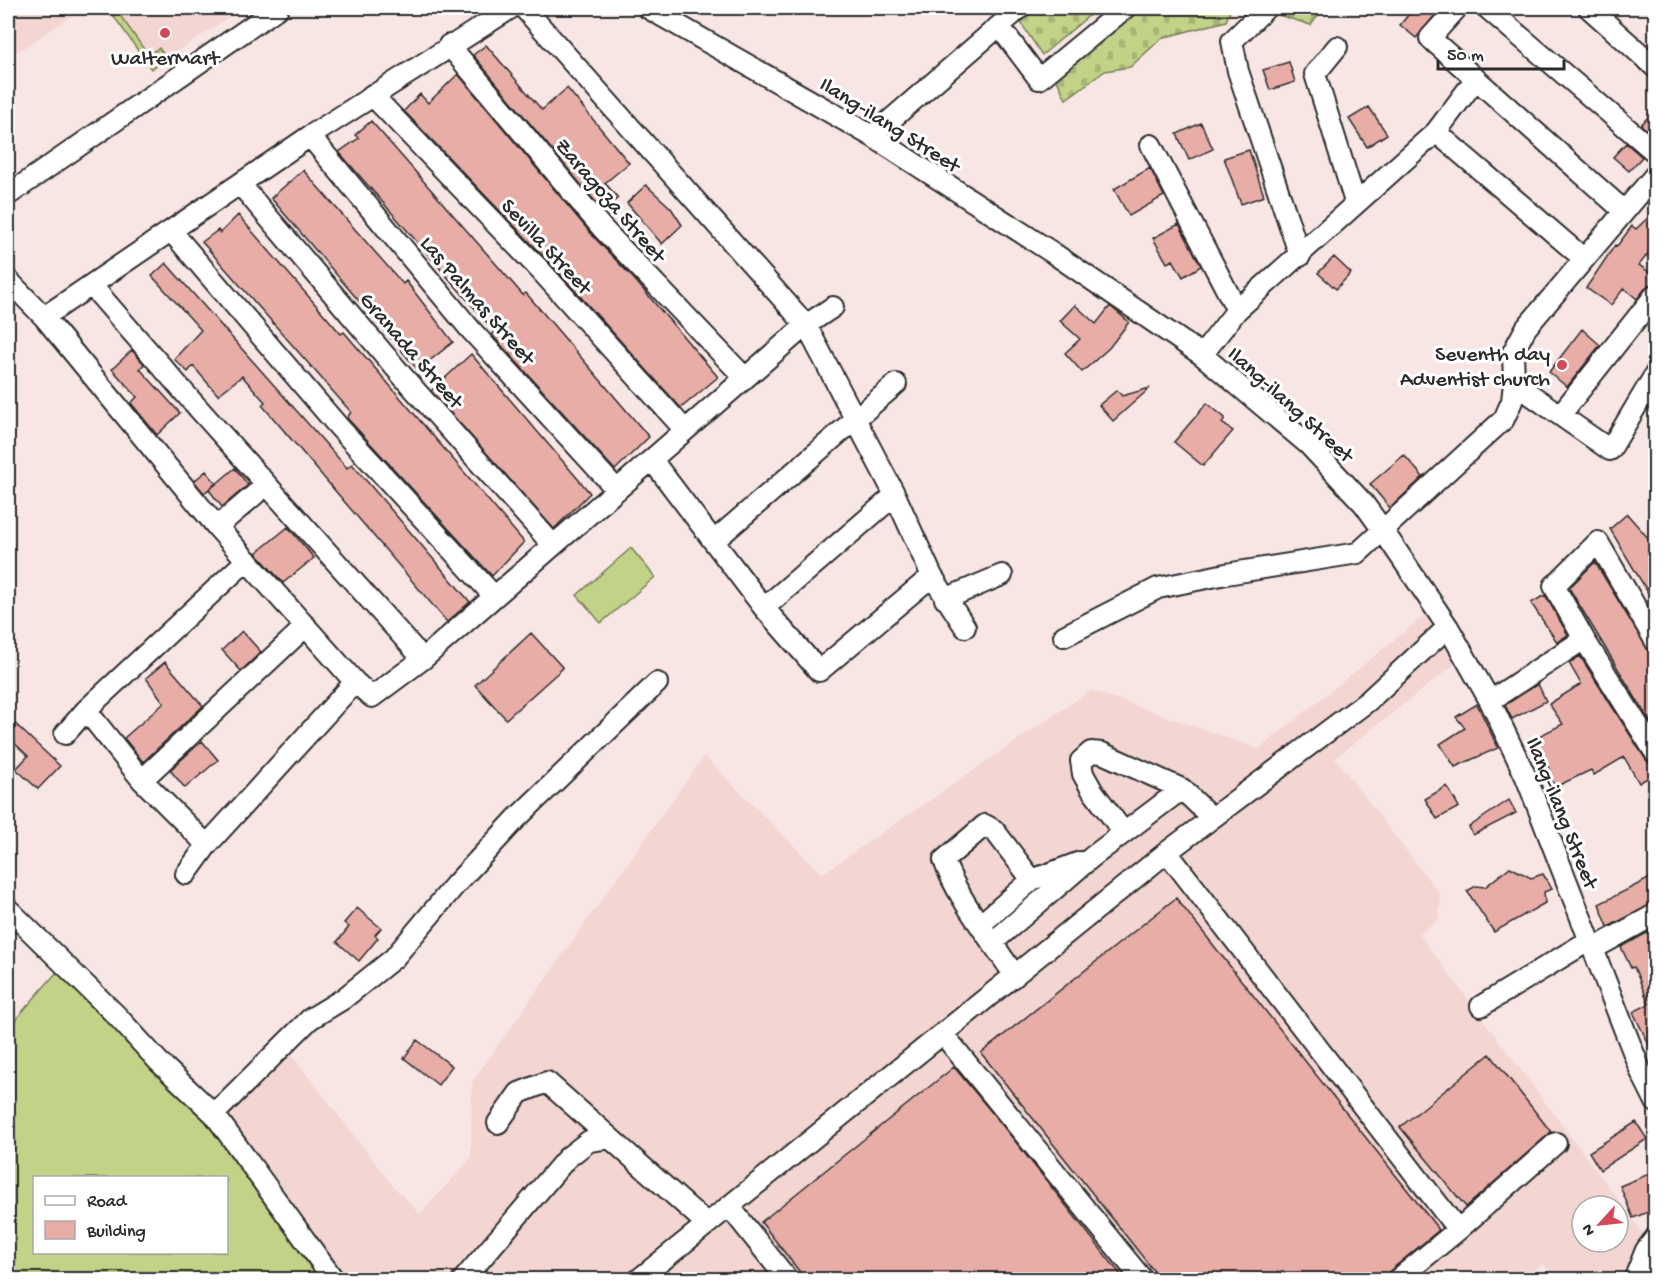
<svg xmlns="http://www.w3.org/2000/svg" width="1663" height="1287" viewBox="0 0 1663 1287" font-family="'Gochi Hand',sans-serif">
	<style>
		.built { fill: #f3d5d2; fill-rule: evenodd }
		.grass { fill: #c2d287; stroke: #767e59; stroke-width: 1.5; fill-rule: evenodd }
		.cemetery { fill: url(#cemetery-stones); stroke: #767e59; stroke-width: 1.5 }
		.building { fill: #e8ada7; stroke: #2b2b2b; stroke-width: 1.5 }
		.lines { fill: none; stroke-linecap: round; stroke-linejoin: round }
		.minor-casing { stroke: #2b2b2b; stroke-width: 24 }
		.minor { stroke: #fff; stroke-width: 20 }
		.poi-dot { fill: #d1495b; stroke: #fff; stroke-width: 2 }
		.labels { text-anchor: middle; stroke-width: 6; stroke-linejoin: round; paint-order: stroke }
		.poi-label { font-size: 22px; fill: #2b2b2b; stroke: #fff }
		.street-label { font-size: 22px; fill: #2b2b2b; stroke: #fff }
	</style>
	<defs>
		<pattern id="cemetery-stones" width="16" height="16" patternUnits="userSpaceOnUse" patternTransform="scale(1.5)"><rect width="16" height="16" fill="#c2d287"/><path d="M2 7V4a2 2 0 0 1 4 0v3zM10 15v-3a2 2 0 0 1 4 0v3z" fill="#a7b475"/></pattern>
	</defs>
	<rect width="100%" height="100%" fill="#f8e6e5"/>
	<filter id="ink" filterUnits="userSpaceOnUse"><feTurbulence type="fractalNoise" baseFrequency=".0167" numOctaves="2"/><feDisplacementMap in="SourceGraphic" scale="12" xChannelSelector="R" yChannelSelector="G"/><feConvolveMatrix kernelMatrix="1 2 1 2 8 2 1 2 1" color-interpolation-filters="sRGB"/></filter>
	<g filter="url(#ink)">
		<path class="built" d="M 8,8 L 84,8 L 8,58 Z
			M 108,8 L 243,8 L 151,69 Z
			M 1430,611 L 1460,660 L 1335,758 L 1441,896 L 1439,919 L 1419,934 L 1643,1233 L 1633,1263 L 1618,1280 L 1556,1279 L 1543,1264 L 1519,1280 L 318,1279 L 216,1120 L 287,1049 L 393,1186 L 420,1214 L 471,1158 L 472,1082 L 704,756 L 822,874 L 1091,690 L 1259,749 ZM 1582,1206 L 1618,1206 L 1618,1242 L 1582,1242 Z"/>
		<path class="grass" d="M 108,8 L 115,8 L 148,55 L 159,48 L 167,59 L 151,69 Z
			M 631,548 L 655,577 L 601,623 L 577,595 Z
			M 63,965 L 216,1120 L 318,1279 L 8,1280 L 8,1028 ZM 34,1178 L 226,1178 L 226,1252 L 34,1252 Z"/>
		<path class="cemetery" d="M 1011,8 L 1098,8 L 1042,55 Z
			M 1132,8 L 1231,8 L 1226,21 L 1162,38 L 1130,67 L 1105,71 L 1066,99 L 1052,70 Z
			M 1256,8 L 1323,8 L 1311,25 Z"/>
		<path class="building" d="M 1414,8 L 1441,8 L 1416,38 L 1400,25 Z
			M 486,45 L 542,110 L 567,88 L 629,163 L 605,183 L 618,198 L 603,211 L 473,55 Z
			M 1289,62 L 1295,82 L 1270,90 L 1263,70 Z
			M 458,74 L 593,236 L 634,279 L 718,377 L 681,408 L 551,264 L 404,111 L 420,94 L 428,103 Z
			M 1369,107 L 1387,134 L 1367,147 L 1349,119 Z
			M 1656,108 L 1656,137 L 1641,125 Z
			M 371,121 L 523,295 L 526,293 L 649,437 L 615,470 L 492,335 L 494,333 L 490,326 L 339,152 L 359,138 L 355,135 Z
			M 1201,123 L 1213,149 L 1189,160 L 1177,134 Z
			M 1626,143 L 1642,157 L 1629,171 L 1613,157 Z
			M 1249,150 L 1264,196 L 1241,204 L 1224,158 Z
			M 1150,168 L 1164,196 L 1129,216 L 1114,189 Z
			M 303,170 L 403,284 L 406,281 L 453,342 L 418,370 L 271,198 Z
			M 646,185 L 671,208 L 682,225 L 662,244 L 627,203 Z
			M 1656,210 L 1656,244 L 1639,265 L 1656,277 L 1656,282 L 1647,286 L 1637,299 L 1624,288 L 1611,305 L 1586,288 L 1615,245 L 1617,246 L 1632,226 L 1636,229 Z
			M 238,215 L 341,334 L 344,332 L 524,542 L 492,576 L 347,418 L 351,412 L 202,242 L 218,230 L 220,233 Z
			M 1179,224 L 1201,266 L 1183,277 L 1173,260 L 1167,263 L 1153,238 Z
			M 1334,257 L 1351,273 L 1336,289 L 1318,273 Z
			M 166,263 L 347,468 L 352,464 L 470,602 L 447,622 L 262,405 L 265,402 L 242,376 L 218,395 L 193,366 L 188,372 L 174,359 L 201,330 L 152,276 Z
			M 1075,305 L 1096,324 L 1110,306 L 1129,322 L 1109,348 L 1082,372 L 1065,353 L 1080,339 L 1060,321 Z
			M 1582,329 L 1600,345 L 1567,387 L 1549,372 Z
			M 132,350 L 144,364 L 140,369 L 180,413 L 157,435 L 131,403 L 137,397 L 112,369 Z
			M 471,354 L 590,493 L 554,529 L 431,391 Z
			M 1150,388 L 1113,421 L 1099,405 L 1117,390 L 1122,396 Z
			M 1207,403 L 1225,418 L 1222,423 L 1233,431 L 1203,466 L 1174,442 Z
			M 1404,455 L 1423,477 L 1390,508 L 1370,484 Z
			M 235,468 L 248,485 L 222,507 L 209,490 Z
			M 206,471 L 216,483 L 204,493 L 194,481 Z
			M 1627,514 L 1656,547 L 1656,606 L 1610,529 Z
			M 288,527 L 314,558 L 283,583 L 256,553 Z
			M 1595,562 L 1656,663 L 1656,723 L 1652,725 L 1569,588 Z
			M 1545,595 L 1568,635 L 1557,642 L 1531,603 Z
			M 242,631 L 261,652 L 241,671 L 222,650 Z
			M 531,633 L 563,668 L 506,719 L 475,685 Z
			M 1580,656 L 1646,760 L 1656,767 L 1656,773 L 1639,783 L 1624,757 L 1594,775 L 1591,770 L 1555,787 L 1548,772 L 1550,771 L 1533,739 L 1563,724 L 1549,704 L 1581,684 L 1569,663 Z
			M 165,662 L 203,706 L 143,762 L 124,738 L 164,703 L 146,678 Z
			M 1538,684 L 1546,701 L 1512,719 L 1505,705 Z
			M 1477,704 L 1498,748 L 1455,767 L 1440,744 L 1465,728 L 1456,717 Z
			M 8,717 L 60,766 L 38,789 L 16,769 L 28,756 L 8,737 Z
			M 202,741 L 218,760 L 185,788 L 170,770 Z
			M 1447,786 L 1459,807 L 1437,819 L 1425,799 Z
			M 1509,800 L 1516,813 L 1473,835 L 1469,827 Z
			M 1510,867 L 1531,878 L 1543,874 L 1552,889 L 1544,892 L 1545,903 L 1494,932 L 1467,891 L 1476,886 L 1485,887 Z
			M 1656,875 L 1656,902 L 1608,927 L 1599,904 Z
			M 1176,898 L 1439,1230 L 1379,1280 L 1161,1280 L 981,1053 Z
			M 357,908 L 381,928 L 375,935 L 378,938 L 359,961 L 337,942 L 349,927 L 344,923 Z
			M 1656,928 L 1656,1059 L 1633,1012 L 1649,1004 L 1634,967 L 1631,968 L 1621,947 Z
			M 417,1040 L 452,1066 L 438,1085 L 404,1058 Z
			M 1490,1054 L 1551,1132 L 1466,1207 L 1400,1127 Z
			M 954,1067 L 999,1121 L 1125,1280 L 806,1280 L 761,1222 Z
			M 1636,1122 L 1647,1139 L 1600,1170 L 1589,1152 Z
			M 1656,1171 L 1656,1209 L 1633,1218 L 1620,1186 Z"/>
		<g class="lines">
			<defs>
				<path id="minor" d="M 524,8 L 806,325 L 895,495 L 932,576 L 965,627
					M 648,8 L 872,136 L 1053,253 L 1202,355 L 1308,444 L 1364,504 L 1382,529 L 1448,627 L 1490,701 L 1526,777 L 1641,1072 L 1656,1102
					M 1266,8 L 1232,41 L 1238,71 L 1300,256
					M 1457,8 L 1430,38 L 1624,211
					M 1487,8 L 1656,153
					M 1589,8 L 1656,68
					M 999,26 L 1020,8
					M 449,45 L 602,228 L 745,378
					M 1337,47 L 1315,74 L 1355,202
					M 372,95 L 542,272 L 685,430
					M 1436,132 L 1583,258
					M 310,136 L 470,329 L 617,490
					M 872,136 L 999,26 L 1039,79 L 1125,8
					M 1151,145 L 1237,310
					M 240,184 L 405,379 L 552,544
					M 8,195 L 278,8
					M 172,232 L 338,426 L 493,595
					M 8,280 L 44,317 L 217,527 L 355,682 L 372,697 L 423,659 L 806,325 L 833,307
					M 92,286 L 189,398 L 423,659
					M 44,317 L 310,136 L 511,8
					M 1202,355 L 1237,310 L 1436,132 L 1475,80
					M 1514,383 L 1513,352 L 1526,328 L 1656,174
					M 1561,414 L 1656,294
					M 652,460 L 764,608 L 819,671 L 932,576
					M 217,527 L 266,485
					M 714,541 L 896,384
					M 945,599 L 1002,575
					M 764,608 L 895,495
					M 1064,636 L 1158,588 L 1226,574 L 1358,553 L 1504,419 L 1512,401 L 1514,383 L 1610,450 L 1656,373
					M 1656,642 L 1598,542 L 1554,586 L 1584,639 L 1656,754
					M 1490,701 L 1584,639
					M 86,710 L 142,780 L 207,845
					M 65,734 L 86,710 L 247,560
					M 142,780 L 306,626
					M 1124,833 L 1092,790 L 1083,774 L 1081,761 L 1091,752 L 1102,753 L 1182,789 L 1212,818
					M 1167,852 L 1458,1230
					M 186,874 L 207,845 L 355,682
					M 1032,880 L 1080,862
					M 8,909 L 117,1016 L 159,1062 L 214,1114 L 334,1280
					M 981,924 L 1032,880 L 994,830 L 985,825 L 944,860 C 956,897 993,942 1015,976
					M 993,942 L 1092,857 L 1182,789
					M 1593,949 L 1656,914
					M 1481,1006 L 1590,940
					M 943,1034 L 1143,1280
					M 214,1114 L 310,1019 L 343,999 L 394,958 L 455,885 L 517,818 L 657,683
					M 498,1123 L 519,1093 L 547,1082 L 707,1224
					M 729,1206 L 788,1280
					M 463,1280 L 567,1158 L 589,1141 L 610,1138
					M 638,1280 L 1167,852 L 1368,701 L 1448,627
					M 1397,1280 L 1458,1230 L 1556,1143
					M 1634,1280 L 1646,1250 L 1656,1237"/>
			</defs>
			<use href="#minor" class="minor-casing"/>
			<use href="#minor" class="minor"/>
		</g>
	</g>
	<g class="poi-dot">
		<circle cx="165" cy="33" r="6"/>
		<circle cx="1562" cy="365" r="6"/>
	</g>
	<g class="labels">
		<g class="poi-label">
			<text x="165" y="64">WalterMart</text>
			<text x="1550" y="360" text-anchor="end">Seventh day<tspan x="1550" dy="25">Adventist church</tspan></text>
		</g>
		<g class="street-label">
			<text transform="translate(891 123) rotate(32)" y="8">Ilang-ilang Street</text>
			<text transform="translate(612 199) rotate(49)" y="8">Zaragoza Street</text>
			<text transform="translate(548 245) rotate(47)" y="8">Sevilla Street</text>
			<text transform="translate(479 299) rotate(49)" y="8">Las Palmas Street</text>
			<text transform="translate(413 349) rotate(49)" y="8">Granada Street</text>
			<text transform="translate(1292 403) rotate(42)" y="8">Ilang-ilang Street</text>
			<text transform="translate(1564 812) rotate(68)" y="8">Ilang-ilang Street</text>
		</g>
	</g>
	<rect width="1663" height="1287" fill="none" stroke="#fff" stroke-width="30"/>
	<rect x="15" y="15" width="1633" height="1257" fill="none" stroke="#2b2b2b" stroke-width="2" filter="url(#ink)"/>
	<rect x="33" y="1176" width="195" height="78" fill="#ffffff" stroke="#aaaaaa" stroke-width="1.5"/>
	<rect x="45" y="1196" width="30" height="9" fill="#ffffff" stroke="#aaaaaa" stroke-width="1.5"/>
	<text x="87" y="1206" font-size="18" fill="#2b2b2b">Road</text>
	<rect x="45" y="1221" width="30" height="18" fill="#e8ada7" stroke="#aaaaaa" stroke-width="1.5"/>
	<text x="87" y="1236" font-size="18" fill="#2b2b2b">Building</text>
	<g transform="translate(1600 1224) rotate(243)"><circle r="28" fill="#ffffff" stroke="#aaaaaa" stroke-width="1.5"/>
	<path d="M0-4.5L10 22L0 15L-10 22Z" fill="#d1495b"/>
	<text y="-9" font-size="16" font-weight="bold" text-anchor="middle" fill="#2b2b2b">N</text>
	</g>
	<path d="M1438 60v9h126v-9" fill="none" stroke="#2b2b2b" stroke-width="3"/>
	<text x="1447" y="60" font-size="18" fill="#2b2b2b" stroke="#ffffff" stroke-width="4.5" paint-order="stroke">50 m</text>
</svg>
